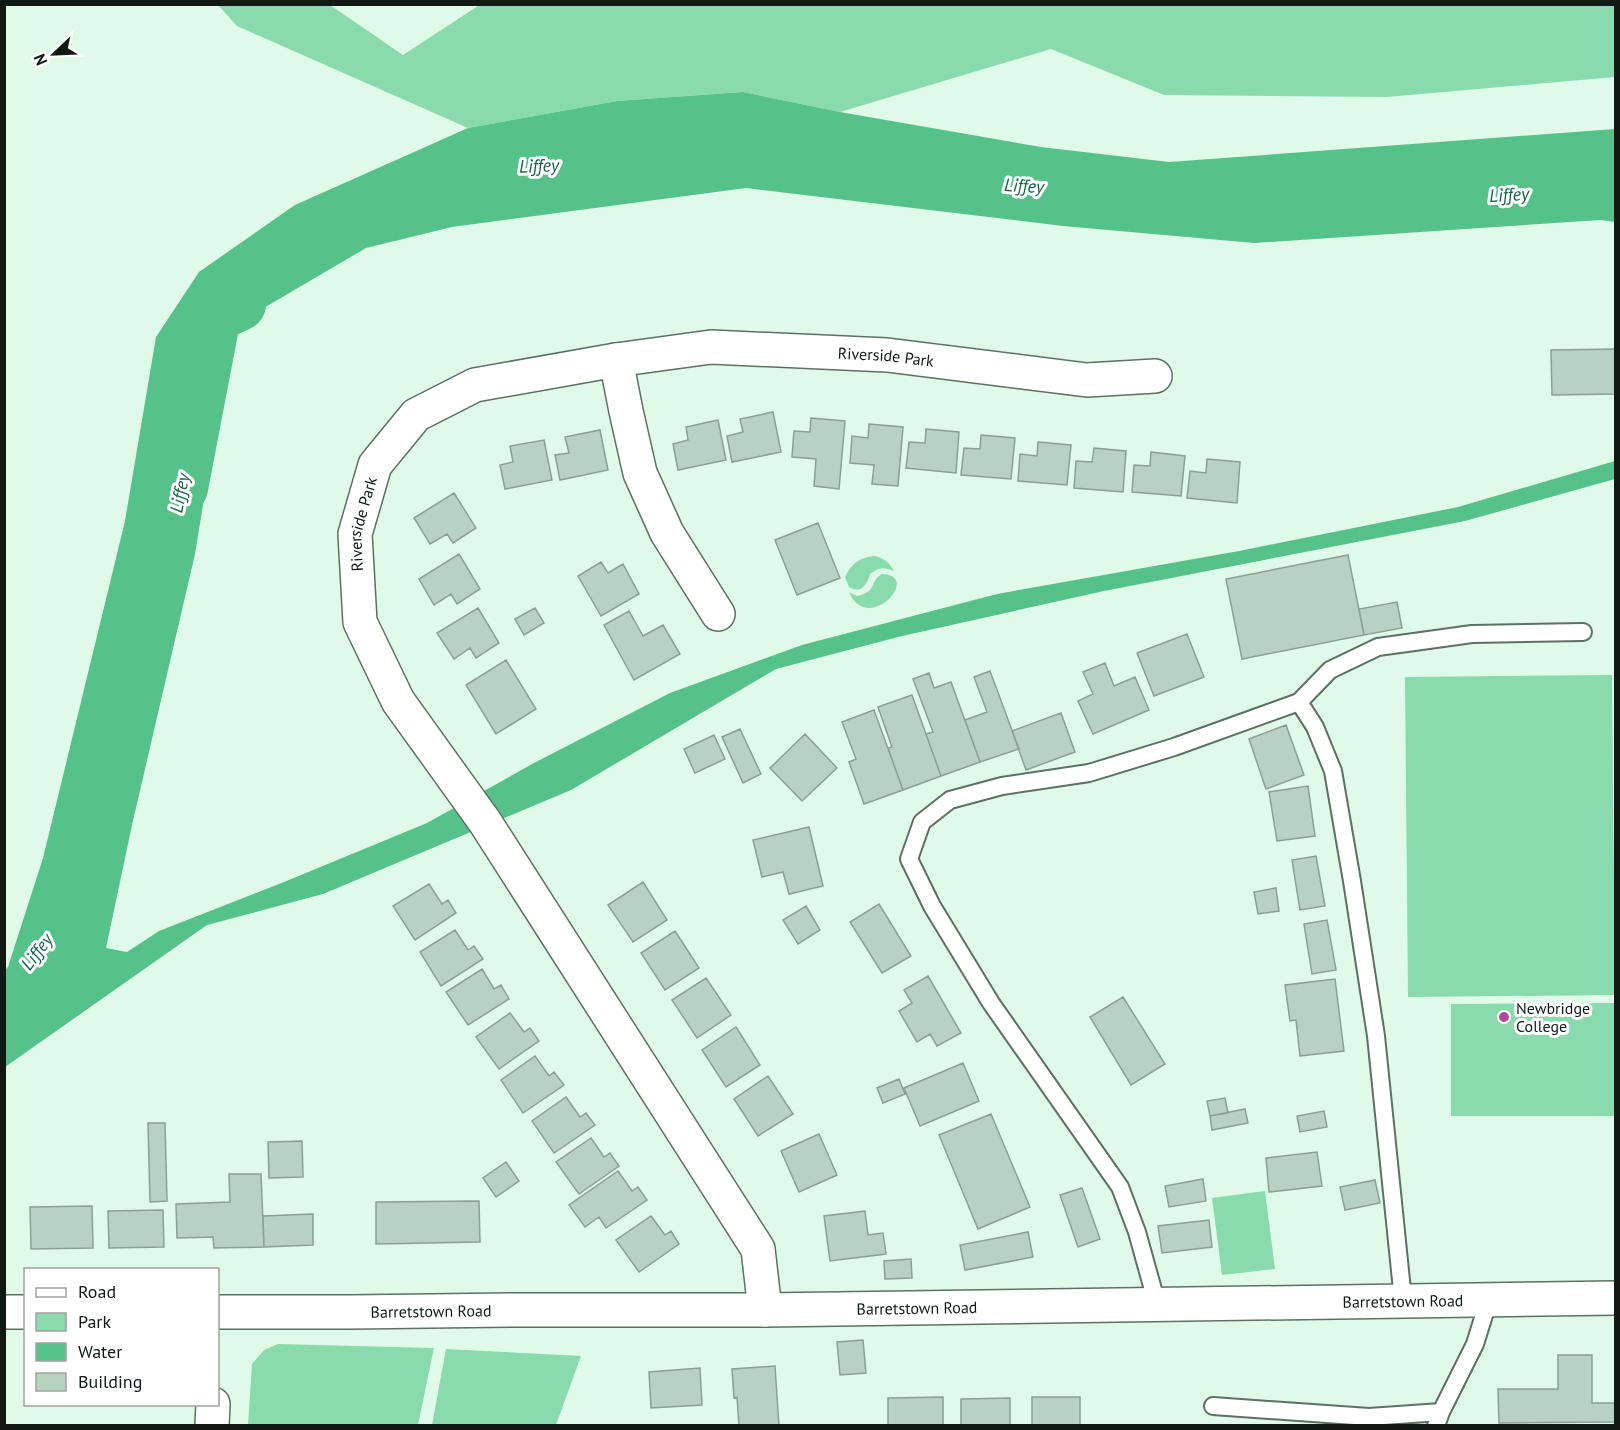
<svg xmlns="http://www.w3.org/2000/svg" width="1620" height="1430" viewBox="0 0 1620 1430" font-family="'PT Sans',sans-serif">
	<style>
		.green { fill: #89dbad }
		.water { fill: #55c28a }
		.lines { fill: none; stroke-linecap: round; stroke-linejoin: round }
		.river { stroke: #55c28a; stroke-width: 54 }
		.building { fill: #b8d2c2; stroke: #89a193; stroke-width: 1.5 }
		.lane-casing { stroke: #5a7163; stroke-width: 20 }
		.street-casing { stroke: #5a7163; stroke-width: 36 }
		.secondary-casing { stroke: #5a7163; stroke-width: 36 }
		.lane { stroke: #fff; stroke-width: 16 }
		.street { stroke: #fff; stroke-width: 33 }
		.secondary { stroke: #fff; stroke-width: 33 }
		.poi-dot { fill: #b8439b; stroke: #fff; stroke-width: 2 }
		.labels { text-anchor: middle; stroke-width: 6; stroke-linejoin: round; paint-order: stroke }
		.street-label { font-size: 16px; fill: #101914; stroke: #fff }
		.poi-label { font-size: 16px; fill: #101914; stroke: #fff; text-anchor: start }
		.water-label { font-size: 18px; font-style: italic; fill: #11633f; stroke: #fff }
	</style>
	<rect width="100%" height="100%" fill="#e0faea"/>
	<path class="green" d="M 481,4 L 1615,5 L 1615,77 L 1387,97 L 1164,95 L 1051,49 L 840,112 L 743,92 L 617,101 L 468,128 L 237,26 L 218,5 L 330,5 L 403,55 Z
		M 874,556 C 884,558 889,562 894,571 C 884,567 879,567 870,574 C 867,585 861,594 849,587 L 845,577 C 851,564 860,557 874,556 Z
		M 882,574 C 923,575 868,636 849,592 L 857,596 C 879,591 868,582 882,574 Z
		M 1612,675 L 1615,995 L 1408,997 L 1405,677 Z
		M 1615,1003 L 1615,1116 L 1451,1116 L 1451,1004 Z
		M 1265,1191 L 1275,1269 L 1222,1275 L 1212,1198 Z
		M 278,1344 L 434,1348 L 418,1425 L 248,1425 L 252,1364 L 264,1350 Z
		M 446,1349 L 581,1356 L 556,1425 L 432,1425 Z"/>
	<path class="water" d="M 743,92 L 840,112 L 1041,147 L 1169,162 L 1615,129 L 1615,222 L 1601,220 L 1254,243 L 1063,226 L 746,188 L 452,227 L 366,248 L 262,309 L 192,376 L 191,404 L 210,462 L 195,554 L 132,825 L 106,948 L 127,952 L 159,931 L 284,882 L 427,823 L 534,763 L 670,693 L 802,645 L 997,594 L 1239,551 L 1458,507 L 1615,461 L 1615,479 L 1465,521 L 1104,591 L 902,636 L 776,669 L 571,790 L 323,894 L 207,925 L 5,1067 L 5,970 L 8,967 L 43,858 L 125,521 L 156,337 L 199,272 L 295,205 L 468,128 L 617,101 Z"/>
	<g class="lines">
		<path class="river" d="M 181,488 L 214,316 L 239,304"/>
	</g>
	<path class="building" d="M 1616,349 L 1616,394 L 1552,395 L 1551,350 Z
		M 773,412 L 781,452 L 732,462 L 727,436 L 743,432 L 740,419 Z
		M 811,418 L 845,421 L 839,489 L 814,486 L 816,459 L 792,457 L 794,431 L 810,432 Z
		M 718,420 L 726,460 L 678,470 L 673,444 L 688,440 L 686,427 Z
		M 869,424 L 903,427 L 898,486 L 872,484 L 874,465 L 850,463 L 852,436 L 868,438 Z
		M 926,429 L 959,432 L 956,473 L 906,468 L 909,442 L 925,443 Z
		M 600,430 L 608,470 L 560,480 L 555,455 L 569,453 L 565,437 Z
		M 981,435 L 1015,438 L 1011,479 L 961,475 L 964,448 L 980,449 Z
		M 544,440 L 552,480 L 505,489 L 500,465 L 513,462 L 510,446 Z
		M 1038,442 L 1071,445 L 1067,485 L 1018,481 L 1020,454 L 1037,456 Z
		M 1094,448 L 1126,451 L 1123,492 L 1074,488 L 1076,461 L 1092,462 Z
		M 1151,452 L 1185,456 L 1181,496 L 1132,492 L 1134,465 L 1150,466 Z
		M 1207,459 L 1240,462 L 1237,503 L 1187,498 L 1190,471 L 1206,473 Z
		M 454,493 L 476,528 L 453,543 L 447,534 L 430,544 L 414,518 Z
		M 818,523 L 840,578 L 797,595 L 775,540 Z
		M 459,554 L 480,589 L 457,604 L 451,594 L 434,605 L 419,579 Z
		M 1348,555 L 1364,635 L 1242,659 L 1226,579 Z
		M 601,562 L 608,573 L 623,564 L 639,594 L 601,616 L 578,576 Z
		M 1397,602 L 1402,628 L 1364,635 L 1359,609 Z
		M 478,608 L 499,643 L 476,658 L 470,648 L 454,659 L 437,633 Z
		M 535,608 L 544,623 L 524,635 L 515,619 Z
		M 629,611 L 643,636 L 663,625 L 680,654 L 634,680 L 604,625 Z
		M 1187,634 L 1204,677 L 1154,696 L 1137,653 Z
		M 506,660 L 536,709 L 496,734 L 466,685 Z
		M 1105,663 L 1114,686 L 1135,677 L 1149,710 L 1093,734 L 1078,701 L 1093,694 L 1083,672 Z
		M 990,671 L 1019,749 L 980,762 L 965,720 L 987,712 L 974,677 Z
		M 929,673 L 934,688 L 951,682 L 980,762 L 941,776 L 926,734 L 933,732 L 913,679 Z
		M 912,695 L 941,776 L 903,790 L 888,748 L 892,747 L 878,707 Z
		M 874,710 L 903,790 L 864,804 L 849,762 L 856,759 L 842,722 Z
		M 1061,713 L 1075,752 L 1026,770 L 1012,731 Z
		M 1286,725 L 1304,775 L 1266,789 L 1249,739 Z
		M 740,729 L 761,774 L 743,783 L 722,737 Z
		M 805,734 L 837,768 L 802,801 L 770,768 Z
		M 714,735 L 725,759 L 695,773 L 684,749 Z
		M 1308,786 L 1315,836 L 1277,841 L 1269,792 Z
		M 809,827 L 823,886 L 789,894 L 783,872 L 762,877 L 753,840 Z
		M 1316,856 L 1325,906 L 1300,910 L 1292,860 Z
		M 643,882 L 667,920 L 633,942 L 608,905 Z
		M 429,884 L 442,904 L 448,900 L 456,913 L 415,940 L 393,906 Z
		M 1276,888 L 1279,911 L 1258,914 L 1254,892 Z
		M 879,904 L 911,956 L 882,973 L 850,922 Z
		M 806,906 L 820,930 L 798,944 L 783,920 Z
		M 1327,920 L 1336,970 L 1312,974 L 1304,924 Z
		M 455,930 L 468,950 L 474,946 L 483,959 L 441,986 L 420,952 Z
		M 675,931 L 699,968 L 665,990 L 641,953 Z
		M 482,969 L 494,989 L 501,985 L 509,999 L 468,1025 L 446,992 Z
		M 928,976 L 961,1033 L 937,1046 L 930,1034 L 917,1042 L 899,1011 L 912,1003 L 904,990 Z
		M 706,978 L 731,1015 L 697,1038 L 672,1000 Z
		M 1335,979 L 1344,1051 L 1300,1056 L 1296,1020 L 1290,1021 L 1285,985 Z
		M 1123,997 L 1165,1064 L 1131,1085 L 1090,1017 Z
		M 510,1013 L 524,1032 L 530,1028 L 539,1041 L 499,1069 L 476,1037 Z
		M 736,1027 L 760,1065 L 726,1087 L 702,1050 Z
		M 535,1056 L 549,1076 L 554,1072 L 564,1085 L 523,1113 L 501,1080 Z
		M 963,1063 L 979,1101 L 920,1126 L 904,1088 Z
		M 768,1076 L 793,1114 L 758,1136 L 734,1099 Z
		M 899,1079 L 905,1094 L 883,1103 L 877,1088 Z
		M 566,1097 L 580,1117 L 586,1113 L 595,1125 L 554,1153 L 532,1121 Z
		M 1225,1098 L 1228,1113 L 1210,1116 L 1207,1101 Z
		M 1245,1109 L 1248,1123 L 1212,1130 L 1210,1116 Z
		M 1324,1111 L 1327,1127 L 1300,1132 L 1297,1116 Z
		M 991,1114 L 1030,1207 L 978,1229 L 939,1135 Z
		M 148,1123 L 165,1123 L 167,1201 L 150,1202 Z
		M 819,1134 L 837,1175 L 799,1192 L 781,1151 Z
		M 591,1138 L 604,1157 L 610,1153 L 619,1166 L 579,1194 L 556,1162 Z
		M 302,1141 L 303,1177 L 269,1178 L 268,1142 Z
		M 1317,1152 L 1322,1186 L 1269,1192 L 1266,1158 Z
		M 506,1162 L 519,1181 L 496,1197 L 483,1178 Z
		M 618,1171 L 632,1191 L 638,1187 L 647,1200 L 606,1228 L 599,1217 L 585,1227 L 569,1205 Z
		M 229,1174 L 261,1174 L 264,1247 L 214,1248 L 213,1237 L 177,1238 L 176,1204 L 230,1202 Z
		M 1203,1179 L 1206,1201 L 1169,1207 L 1165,1186 Z
		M 1375,1180 L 1380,1203 L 1345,1210 L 1340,1187 Z
		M 1082,1188 L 1100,1239 L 1078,1247 L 1060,1195 Z
		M 479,1201 L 480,1242 L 376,1244 L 376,1202 Z
		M 92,1206 L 93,1248 L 31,1249 L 30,1207 Z
		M 163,1210 L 164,1247 L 109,1248 L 108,1211 Z
		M 865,1211 L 868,1235 L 883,1233 L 886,1254 L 830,1261 L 824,1216 Z
		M 313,1214 L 313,1245 L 264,1247 L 263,1216 Z
		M 651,1216 L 665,1235 L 671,1231 L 679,1244 L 639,1272 L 616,1240 Z
		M 1209,1220 L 1212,1247 L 1162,1253 L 1158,1226 Z
		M 1028,1232 L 1033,1257 L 965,1270 L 960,1245 Z
		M 911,1259 L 912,1278 L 885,1279 L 884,1261 Z
		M 863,1340 L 866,1373 L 840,1375 L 837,1342 Z
		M 1558,1355 L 1592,1355 L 1592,1403 L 1616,1403 L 1616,1422 L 1499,1423 L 1498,1389 L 1558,1389 Z
		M 775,1366 L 779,1426 L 739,1426 L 737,1397 L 734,1398 L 732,1369 Z
		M 700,1368 L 702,1405 L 651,1408 L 649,1372 Z
		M 943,1397 L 943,1426 L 888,1426 L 888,1398 Z
		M 1032,1397 L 1080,1397 L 1080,1426 L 1032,1426 Z
		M 1010,1398 L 1010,1426 L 961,1426 L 961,1399 Z"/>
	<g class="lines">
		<defs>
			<path id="lane" d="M 1299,702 L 1330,670 L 1378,647 L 1472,634 L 1583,632
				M 1157,1304 L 1137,1232 L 1120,1187 L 991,1003 L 932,906 L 909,859 L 922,822 L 950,800 L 1002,786 L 1089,773 L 1174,747 L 1299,702 L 1315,727 L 1333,771 L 1352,881 L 1376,1036 L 1403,1300
				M 1213,1406 L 1369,1417 L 1441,1412
				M 1436,1426 L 1441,1412 L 1475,1344 L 1489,1299"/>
			<g id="street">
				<path d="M 616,360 L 626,411 L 640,473 L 667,533 L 718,614"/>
				<path id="s1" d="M 765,1310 L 758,1249 L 485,822 L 398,701 L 360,622 L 355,534 L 375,465 L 416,415 L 475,385 L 616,360 L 711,347 L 887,355 L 1087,380 L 1155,376"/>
				<path d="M 212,1426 L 213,1404"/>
			</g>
			<g id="secondary">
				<path d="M 4,1312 L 26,1312"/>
				<path id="s2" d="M 218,1312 L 351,1312 L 515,1310 L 765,1310 L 1616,1298"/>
			</g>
		</defs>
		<use href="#lane" class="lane-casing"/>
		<use href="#street" class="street-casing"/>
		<use href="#secondary" class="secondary-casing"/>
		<use href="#lane" class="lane"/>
		<use href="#street" class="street"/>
		<use href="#secondary" class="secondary"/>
	</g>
	<circle class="poi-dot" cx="1504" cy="1017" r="6"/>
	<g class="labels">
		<g class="street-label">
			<text dy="6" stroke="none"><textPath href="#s1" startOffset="1510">Riverside Park</textPath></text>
			<text dy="6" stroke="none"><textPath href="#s1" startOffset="904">Riverside Park</textPath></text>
			<text dy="6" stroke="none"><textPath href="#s2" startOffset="1185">Barretstown Road</textPath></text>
			<text dy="6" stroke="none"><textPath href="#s2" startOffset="699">Barretstown Road</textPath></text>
			<text dy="6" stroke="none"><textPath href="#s2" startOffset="213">Barretstown Road</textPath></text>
		</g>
		<g class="poi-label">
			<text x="1516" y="1014">Newbridge<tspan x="1516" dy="18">College</tspan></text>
		</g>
		<g class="water-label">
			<text transform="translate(539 166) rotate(-2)" y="6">Liffey</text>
			<text transform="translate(1024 186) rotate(3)" y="6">Liffey</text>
			<text transform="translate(1509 195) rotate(-4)" y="6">Liffey</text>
			<text transform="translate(180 493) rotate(-79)" y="6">Liffey</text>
			<text transform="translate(37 952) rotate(-53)" y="6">Liffey</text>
		</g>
	</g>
	<rect width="1620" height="1430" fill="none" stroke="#101914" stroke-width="12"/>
	<rect x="24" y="1268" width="195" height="138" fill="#ffffff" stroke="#9fa3a1" stroke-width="1.5"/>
	<rect x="36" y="1288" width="30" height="9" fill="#ffffff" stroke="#9fa3a1" stroke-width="1.5"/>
	<text x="78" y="1298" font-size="18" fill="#101914">Road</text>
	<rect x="36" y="1313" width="30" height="18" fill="#89dbad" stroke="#9fa3a1" stroke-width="1.5"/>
	<text x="78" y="1328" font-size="18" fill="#101914">Park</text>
	<rect x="36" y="1343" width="30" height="18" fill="#55c28a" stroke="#9fa3a1" stroke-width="1.5"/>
	<text x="78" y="1358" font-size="18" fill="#101914">Water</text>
	<rect x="36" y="1373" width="30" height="18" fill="#b8d2c2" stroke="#9fa3a1" stroke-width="1.5"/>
	<text x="78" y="1388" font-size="18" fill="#101914">Building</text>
	<g transform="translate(54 54) rotate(247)" stroke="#ffffff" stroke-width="4.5" paint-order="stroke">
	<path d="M0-4.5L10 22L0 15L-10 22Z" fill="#101914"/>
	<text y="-9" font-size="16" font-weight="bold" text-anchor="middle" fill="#101914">N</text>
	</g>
</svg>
